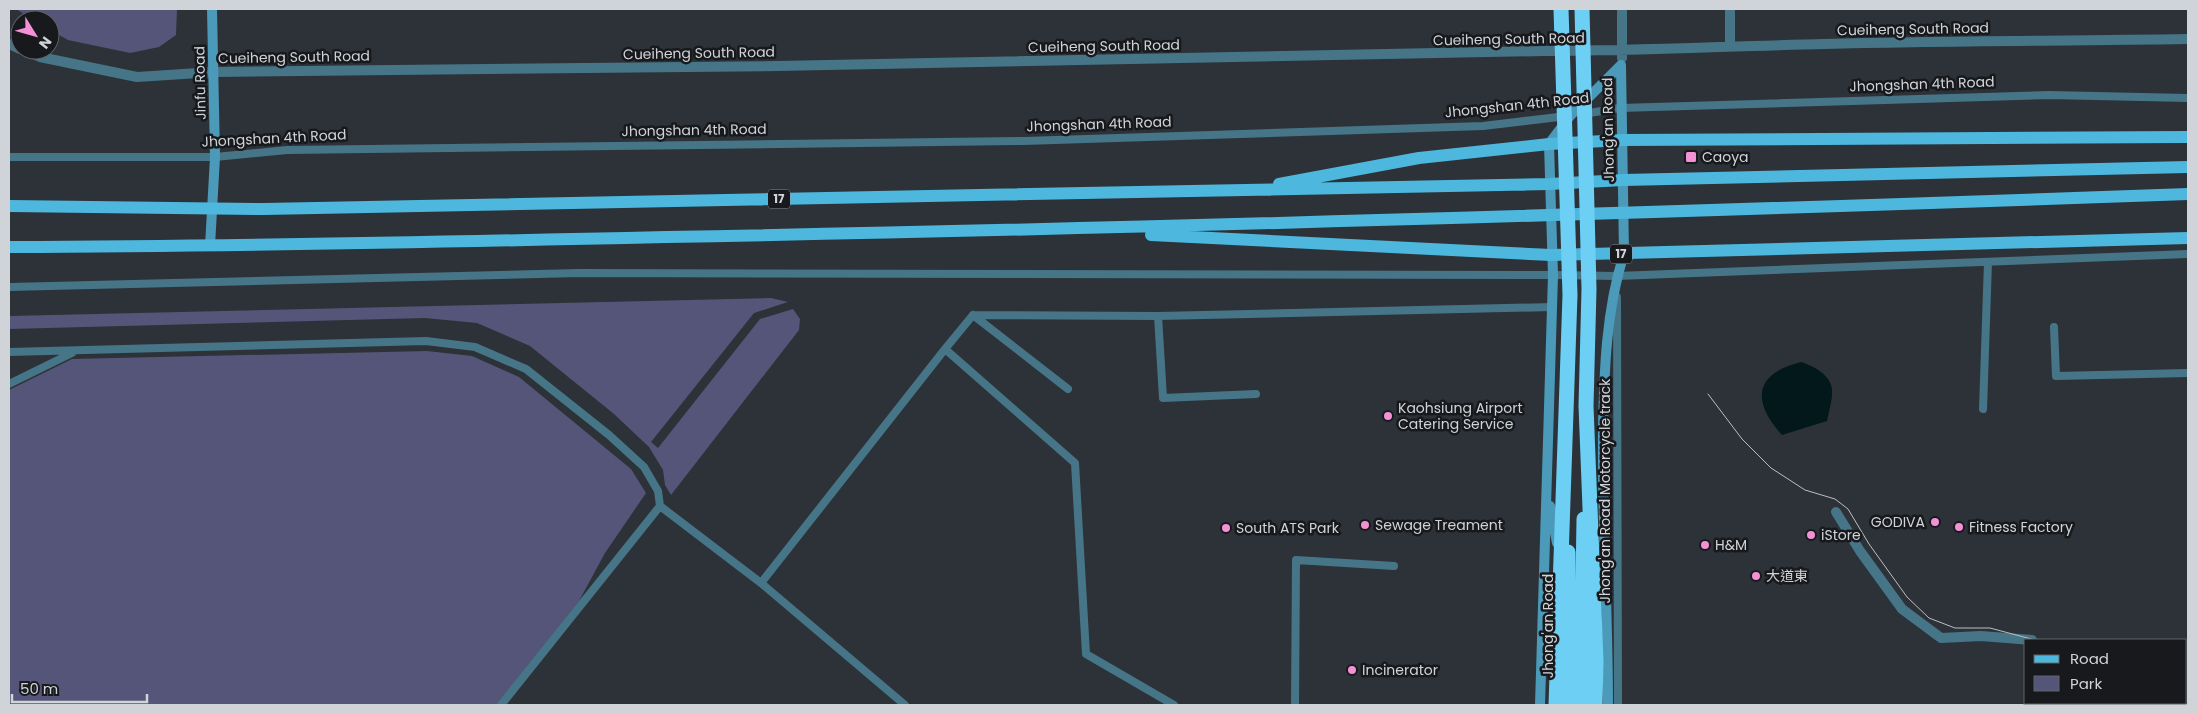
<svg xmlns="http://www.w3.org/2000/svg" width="2197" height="714" viewBox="0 0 2197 714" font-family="Poppins,'Noto Sans TC',sans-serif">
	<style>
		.green { fill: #545578 }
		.water { fill: #03181b }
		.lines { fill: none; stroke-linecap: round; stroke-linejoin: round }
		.lane { stroke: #467588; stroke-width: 8 }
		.street { stroke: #467588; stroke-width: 10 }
		.secondary { stroke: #4b9ab9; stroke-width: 10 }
		.primary { stroke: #4db7de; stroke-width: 12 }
		.highway { stroke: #6ecff4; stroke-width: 15 }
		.tram { stroke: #bbbfc3; stroke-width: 1 }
		.highway-bridge { stroke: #6ecff4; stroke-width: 15 }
		.poi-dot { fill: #f391d5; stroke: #17191c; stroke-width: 2 }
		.labels { text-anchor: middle; stroke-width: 5; stroke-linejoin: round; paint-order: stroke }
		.shield { fill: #17191c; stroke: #989ca0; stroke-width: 1 }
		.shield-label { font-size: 12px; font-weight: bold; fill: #d0d4d8 }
		.street-label { font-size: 14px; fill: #d0d4d8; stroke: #17191c }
		.poi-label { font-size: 14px; fill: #d0d4d8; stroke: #17191c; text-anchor: start }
	</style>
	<rect width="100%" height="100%" fill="#2c3237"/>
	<path class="green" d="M 16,9 L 177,9 L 176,35 L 159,47 L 130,53 L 68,40 L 50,30 L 50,20 L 34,20 Z
		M 771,298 L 788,302 L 754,313 L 651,442 L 658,448 L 760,319 L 793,309 L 800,319 L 799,330 L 671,495 L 665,485 L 663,470 L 649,447 L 614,414 L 530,346 L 477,323 L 425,318 L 9,329 L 9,316 Z
		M 427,351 L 472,356 L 519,377 L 631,469 L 646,493 L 605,553 L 579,601 L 497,705 L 9,705 L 9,390 L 72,359 Z"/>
	<path class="water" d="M 1801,362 C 1813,366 1830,374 1832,389 C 1833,398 1829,411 1827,421 L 1782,435 C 1752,402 1753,374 1801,362 Z"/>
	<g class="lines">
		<path class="lane" d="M 1583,114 L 1620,108 L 2049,95 L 2188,98
			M 9,157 L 215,157 L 287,150 L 1024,141 L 1483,126 L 1567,116
			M 9,287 L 579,273 L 1553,275 L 1617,276 L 2188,254
			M 1617,297 L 1618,705
			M 973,315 L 1158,316 L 1552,307
			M 973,315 L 945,349 L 1075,463 L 1086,654 L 1174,705
			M 973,315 L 1068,389
			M 1158,316 L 1163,398 L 1256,394
			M 2054,327 L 2056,376 L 2188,373
			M 9,352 L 426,341 L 475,347 L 526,369 L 609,435 L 644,467 L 658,491 L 660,506 L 501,705
			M 9,384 L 72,353
			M 1983,409 L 1988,262
			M 660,506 L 761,583 L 905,705
			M 761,583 L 945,349
			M 1295,705 L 1296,560 L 1394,566"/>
		<path class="street" d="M 1622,9 L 1622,58
			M 1730,9 L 1730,46
			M 9,44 L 20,49
			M 23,50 L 40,57 L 137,77 L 214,72 L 777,66 L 1544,51 C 1638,51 1731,46 1825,44 C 1946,41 2067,41 2188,39
			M 1836,512 L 1860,551 L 1902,609 L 1941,638 L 1981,636 L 2032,640
			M 2175,703 L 2178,705"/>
		<path class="secondary" d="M 210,246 L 215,157 L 212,9
			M 1550,506 L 1557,543
			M 1540,705 L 1553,275 L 1549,144 L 1570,116 L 1621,65
			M 1608,705 C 1608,614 1602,522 1603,431 C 1604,372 1606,310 1624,254 L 1621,65"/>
		<path class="primary" d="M 1279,184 L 1419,158 L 1549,144 L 1622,140 L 2188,137
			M 9,206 L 264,209 L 1549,184 L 1623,180 L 2188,167
			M 1151,235 L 1551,255 L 2188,238
			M 9,247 C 228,246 447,242 666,237 C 1174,228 1681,212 2188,194"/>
		<path class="highway" d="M 1568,552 L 1568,705
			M 1581,705 L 1584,519"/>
		<path class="tram" d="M 1708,394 L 1742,439 L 1771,468 L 1805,490 L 1835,499 L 1848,509 L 1869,544 L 1907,597 L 1929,618 L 1955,628 L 1990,628 L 2035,640
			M 2154,703 L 2157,705"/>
		<path class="highway-bridge" d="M 1582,9 L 1589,289 L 1586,406 L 1596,661 L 1595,705
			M 1556,705 L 1570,295 L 1561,9"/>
	</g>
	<g class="poi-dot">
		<rect x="1685" y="151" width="12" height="12" rx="2.5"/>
		<circle cx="1388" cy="416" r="5"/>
		<circle cx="1935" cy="522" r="5"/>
		<circle cx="1365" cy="525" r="5"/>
		<circle cx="1959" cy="527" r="5"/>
		<circle cx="1226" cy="528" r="5"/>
		<circle cx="1811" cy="535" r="5"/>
		<circle cx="1705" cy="545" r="5"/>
		<circle cx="1756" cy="576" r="5"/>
		<circle cx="1352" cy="670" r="5"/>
	</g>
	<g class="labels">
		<g class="shield">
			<rect x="768" y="189.5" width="22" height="19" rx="4"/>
			<rect x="1610" y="244.5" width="22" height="19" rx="4"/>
		</g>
		<g class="shield-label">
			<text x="779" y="203">17</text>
			<text x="1621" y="258">17</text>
		</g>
		<g class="street-label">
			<text transform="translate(1913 29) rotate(-1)" y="5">Cueiheng South Road</text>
			<text transform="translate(1509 39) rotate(-1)" y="5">Cueiheng South Road</text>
			<text transform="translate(1104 46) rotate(-1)" y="5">Cueiheng South Road</text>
			<text transform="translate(699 53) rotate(-1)" y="5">Cueiheng South Road</text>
			<text transform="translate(294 57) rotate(-1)" y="5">Cueiheng South Road</text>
			<text transform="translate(200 83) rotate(-91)" y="5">Jinfu Road</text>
			<text transform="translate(1922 84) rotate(-2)" y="5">Jhongshan 4th Road</text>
			<text transform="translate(1517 105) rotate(-6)" y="5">Jhongshan 4th Road</text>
			<text transform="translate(1099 124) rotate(-2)" y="5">Jhongshan 4th Road</text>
			<text transform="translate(694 130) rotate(-1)" y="5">Jhongshan 4th Road</text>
			<text transform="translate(1608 130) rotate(-91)" y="5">Jhong'an Road</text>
			<text transform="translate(274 138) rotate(-3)" y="5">Jhongshan 4th Road</text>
			<text transform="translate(1605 491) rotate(-90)" y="5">Jhong'an Road Motorcycle track</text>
			<text transform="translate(1548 626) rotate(-90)" y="5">Jhong'an Road</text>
		</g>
		<g class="poi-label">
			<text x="1702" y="162">Caoya</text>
			<text x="1398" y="413">Kaohsiung Airport<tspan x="1398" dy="16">Catering Service</tspan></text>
			<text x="1925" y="527" text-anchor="end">GODIVA</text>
			<text x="1375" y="530">Sewage Treament</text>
			<text x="1969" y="532">Fitness Factory</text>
			<text x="1236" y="533">South ATS Park</text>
			<text x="1821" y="540">iStore</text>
			<text x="1715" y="550">H&amp;M</text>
			<text x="1766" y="581">大道東</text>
			<text x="1362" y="675">Incinerator</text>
		</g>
	</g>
	<rect width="2197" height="714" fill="none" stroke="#d0d4d8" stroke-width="20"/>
	<rect x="2024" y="639" width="162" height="65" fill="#17191c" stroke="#616467"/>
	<rect x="2034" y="655" width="25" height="8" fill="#4db7de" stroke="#616467"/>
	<text x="2070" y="664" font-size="15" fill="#d0d4d8">Road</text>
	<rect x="2034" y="676" width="25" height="15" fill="#545578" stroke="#616467"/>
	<text x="2070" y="689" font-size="15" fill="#d0d4d8">Park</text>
	<g transform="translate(35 35) rotate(127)"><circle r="24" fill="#17191c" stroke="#616467"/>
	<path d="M0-4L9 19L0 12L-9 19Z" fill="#f391d5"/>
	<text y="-8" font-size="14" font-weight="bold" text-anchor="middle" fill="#d0d4d8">N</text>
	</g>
	<path d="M12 694v8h135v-8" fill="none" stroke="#d0d4d8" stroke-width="2.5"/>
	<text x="20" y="694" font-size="15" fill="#d0d4d8" stroke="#17191c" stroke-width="4" paint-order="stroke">50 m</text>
</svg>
